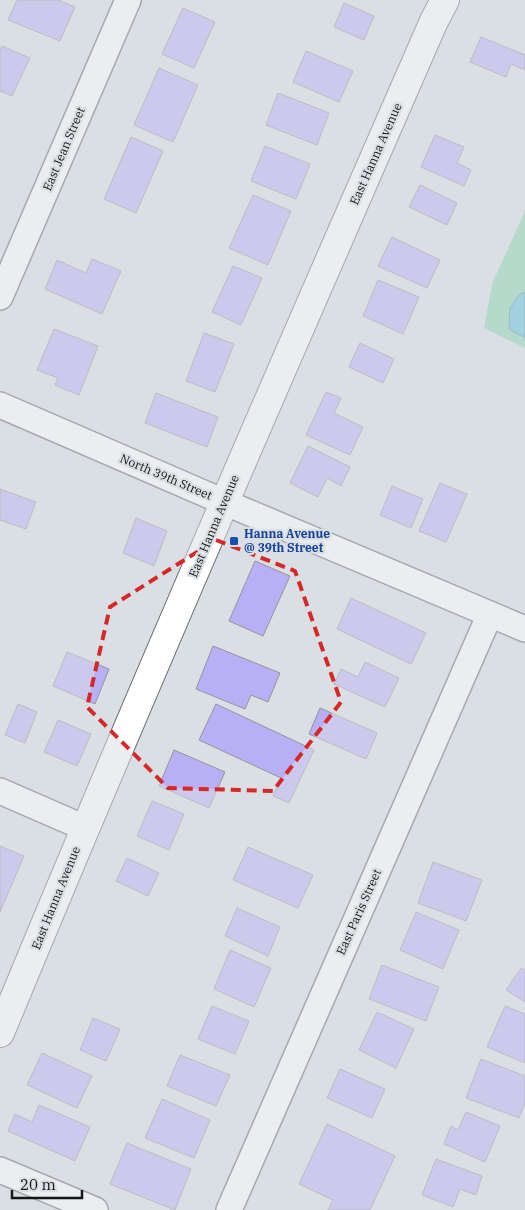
<svg xmlns="http://www.w3.org/2000/svg" width="525" height="1210" viewBox="0 0 525 1210" font-family="'IBM Plex Serif',serif">
	<style>
		.green { fill: #87d3aa }
		.water { fill: #5dc2d9; stroke: #478e9f }
		.building { fill: #b9aff5; stroke: #949499 }
		.lines { fill: none; stroke-linecap: round; stroke-linejoin: round }
		.street-casing { stroke: #64696d; stroke-width: 28 }
		.secondary-casing { stroke: #64696d; stroke-width: 30 }
		.street { stroke: #fff; stroke-width: 25 }
		.secondary { stroke: #fff; stroke-width: 28 }
		.marked { fill: none; stroke: #d62828; stroke-width: 4; stroke-dasharray: 10 6; stroke-linejoin: round }
		.transit-dot { fill: #1a4fb4; stroke: #dadfe3; stroke-width: 2 }
		.labels { text-anchor: middle; stroke-width: 4.5; stroke-linejoin: round; paint-order: stroke }
		.street-label { font-size: 12px; fill: #141517; stroke: #dadfe3 }
		.transit-label { font-size: 12px; font-weight: bold; fill: #164399; stroke: #dadfe3; text-anchor: start }
	</style>
	<rect width="100%" height="100%" fill="#dadfe3"/>
	<path class="green" d="M 525,211 L 525,348 L 484,328 L 492,284 Z"/>
	<path class="water" d="M 525,292 L 525,338 L 509,329 L 510,308 L 520,294 Z"/>
	<path class="building" d="M 17,0 L 58,0 L 75,7 L 60,41 L 8,20 Z
		M 344,3 L 374,16 L 364,40 L 334,27 Z
		M 183,8 L 215,22 L 194,68 L 162,54 Z
		M 481,37 L 525,55 L 525,70 L 511,64 L 506,77 L 470,62 Z
		M 2,46 L 30,58 L 12,96 L 0,91 L 0,51 Z
		M 306,51 L 353,71 L 339,102 L 293,82 Z
		M 159,68 L 198,85 L 173,142 L 134,125 Z
		M 278,93 L 329,113 L 317,145 L 266,125 Z
		M 435,135 L 464,147 L 457,163 L 471,170 L 464,186 L 421,167 Z
		M 131,137 L 163,151 L 136,213 L 104,199 Z
		M 265,146 L 310,164 L 296,199 L 251,181 Z
		M 420,185 L 457,203 L 447,225 L 409,207 Z
		M 253,195 L 291,211 L 268,265 L 229,248 Z
		M 392,237 L 440,260 L 427,288 L 378,266 Z
		M 92,259 L 121,271 L 102,314 L 45,289 L 57,260 L 86,273 Z
		M 233,266 L 262,278 L 241,325 L 212,312 Z
		M 378,280 L 419,297 L 403,334 L 363,316 Z
		M 54,329 L 98,346 L 79,395 L 55,385 L 58,378 L 37,370 Z
		M 204,333 L 234,344 L 215,392 L 186,381 Z
		M 360,343 L 394,359 L 383,383 L 349,367 Z
		M 326,392 L 341,398 L 334,413 L 363,427 L 350,455 L 306,435 Z
		M 156,393 L 218,417 L 207,447 L 145,423 Z
		M 308,446 L 350,467 L 341,486 L 327,478 L 318,497 L 290,483 Z
		M 440,483 L 467,494 L 446,542 L 419,531 Z
		M 392,486 L 423,499 L 411,528 L 380,515 Z
		M 0,489 L 36,502 L 26,529 L 0,520 Z
		M 136,518 L 167,531 L 154,566 L 123,553 Z
		M 255,561 L 290,576 L 263,636 L 229,621 Z
		M 351,598 L 426,633 L 411,664 L 337,629 Z
		M 213,646 L 280,673 L 268,702 L 251,695 L 245,709 L 196,689 Z
		M 67,652 L 109,669 L 95,704 L 53,686 Z
		M 365,662 L 399,678 L 385,707 L 334,684 L 341,669 L 358,677 Z
		M 18,704 L 37,712 L 25,743 L 5,735 Z
		M 216,704 L 314,750 L 289,803 L 273,796 L 281,778 L 199,740 Z
		M 320,708 L 377,733 L 366,759 L 309,734 Z
		M 58,720 L 91,734 L 77,766 L 44,752 Z
		M 174,750 L 225,772 L 209,808 L 159,786 Z
		M 152,801 L 184,814 L 169,850 L 137,836 Z
		M 0,846 L 24,856 L 0,912 Z
		M 248,847 L 313,875 L 298,908 L 233,880 Z
		M 127,858 L 159,873 L 148,896 L 116,881 Z
		M 433,862 L 482,880 L 466,921 L 418,903 Z
		M 237,908 L 280,927 L 268,956 L 225,936 Z
		M 416,912 L 459,930 L 443,969 L 400,950 Z
		M 230,950 L 271,968 L 254,1007 L 214,989 Z
		M 382,965 L 439,987 L 426,1021 L 369,999 Z
		M 521,968 L 525,970 L 525,1002 L 506,990 Z
		M 212,1006 L 249,1021 L 235,1054 L 198,1039 Z
		M 505,1006 L 525,1014 L 525,1063 L 487,1047 Z
		M 377,1012 L 414,1029 L 396,1068 L 359,1050 Z
		M 93,1018 L 120,1029 L 106,1061 L 80,1050 Z
		M 42,1053 L 92,1076 L 77,1108 L 27,1085 Z
		M 180,1055 L 230,1075 L 216,1106 L 167,1086 Z
		M 481,1059 L 525,1076 L 525,1102 L 519,1118 L 466,1098 Z
		M 340,1069 L 385,1089 L 372,1118 L 327,1098 Z
		M 162,1099 L 210,1120 L 194,1158 L 145,1138 Z
		M 39,1105 L 90,1127 L 75,1161 L 8,1131 L 15,1114 L 32,1122 Z
		M 466,1112 L 500,1126 L 485,1162 L 444,1144 L 451,1126 L 458,1130 Z
		M 327,1124 L 395,1156 L 370,1210 L 328,1210 L 333,1200 L 299,1184 Z
		M 127,1143 L 191,1169 L 175,1210 L 110,1184 Z
		M 436,1159 L 482,1176 L 476,1195 L 460,1189 L 453,1207 L 422,1195 Z"/>
	<g class="lines">
		<defs>
			<path id="street" d="M 0,297 L 128,0
				M 0,405 L 224,502 L 525,629
				M 0,791 L 85,828
				M 0,1170 L 95,1210
				M 229,1210 L 490,614"/>
			<path id="secondary" d="M 0,1033 C 140,694 287,357 434,21 L 445,0"/>
		</defs>
		<use href="#street" class="street-casing"/>
		<use href="#secondary" class="secondary-casing"/>
		<use href="#street" class="street"/>
		<use href="#secondary" class="secondary"/>
	</g>
	<path d="M0 0H525V1210H0ZM 216,540 L 295,571 L 341,702 L 273,791 L 168,788 L 87,707 L 110,607 Z" fill="#dadfe3" fill-opacity=".55" fill-rule="evenodd"/>
	<path class="marked" d="M 216,540 L 295,571 L 341,702 L 273,791 L 168,788 L 87,707 L 110,607 Z"/>
	<rect class="transit-dot" x="229" y="536" width="10" height="10" rx="2.5"/>
	<g class="labels">
		<g class="street-label">
			<text transform="translate(64 149) rotate(-67)" y="4">East Jean Street</text>
			<text transform="translate(376 154) rotate(-66)" y="4">East Hanna Avenue</text>
			<text transform="translate(166 477) rotate(23)" y="4">North 39th Street</text>
			<text transform="translate(214 526) rotate(-67)" y="4">East Hanna Avenue</text>
			<text transform="translate(56 898) rotate(-68)" y="4">East Hanna Avenue</text>
			<text transform="translate(359 912) rotate(-66)" y="4">East Paris Street</text>
		</g>
		<g class="transit-label">
			<text x="244" y="538">Hanna Avenue<tspan x="244" dy="14">@ 39th Street</tspan></text>
		</g>
	</g>
	<path d="M12 1190v8h70v-8" fill="none" stroke="#141517" stroke-width="2.5"/>
	<text x="20" y="1190" font-size="15" fill="#141517" stroke="#dadfe3" stroke-width="4" paint-order="stroke">20 m</text>
</svg>
